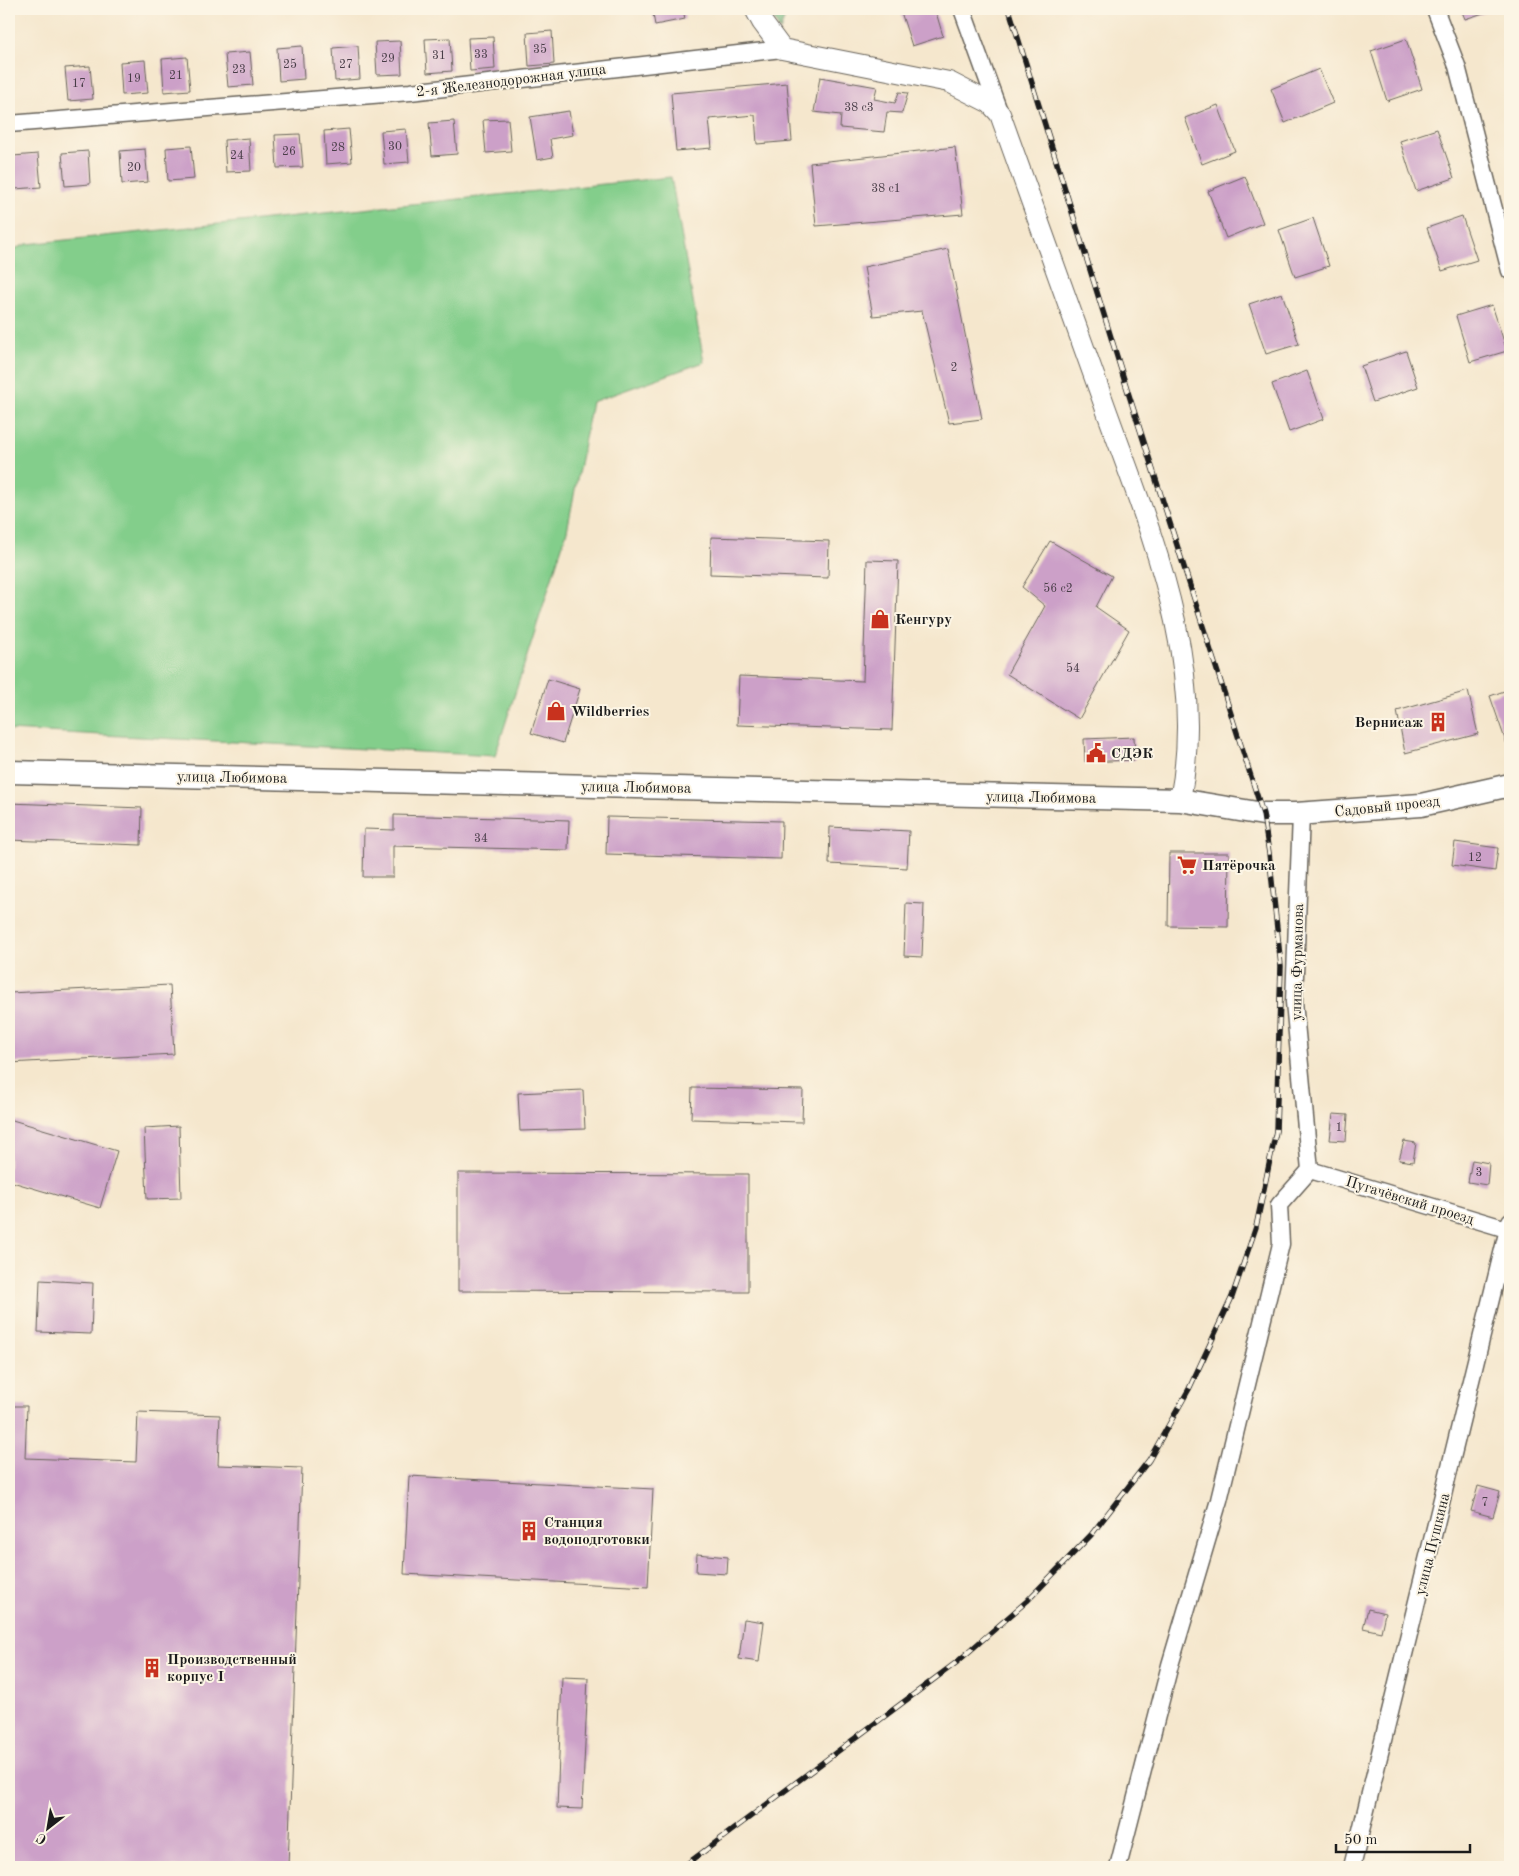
<svg xmlns="http://www.w3.org/2000/svg" width="1519" height="1876" viewBox="0 0 1519 1876" font-family="'Old Standard TT',serif">
	<style>
		.green { fill: #83ce8b; stroke: #507554 }
		.forest { fill: #6ab177; stroke: #43664a }
		.building { fill: #cca0c8 }
		.lines { fill: none; stroke-linecap: round; stroke-linejoin: round }
		.minor-casing { stroke: #68635a; stroke-width: 19 }
		.tertiary-casing { stroke: #68635a; stroke-width: 22 }
		.secondary-casing { stroke: #68635a; stroke-width: 25 }
		.minor { stroke: #fff; stroke-width: 16 }
		.tertiary { stroke: #fff; stroke-width: 20 }
		.secondary { stroke: #fff; stroke-width: 22 }
		.rail-casing { stroke: #1c1c1c; stroke-width: 5.5 }
		.rail { stroke: #fcf5e5; stroke-width: 4; stroke-dasharray: 11; stroke-linecap: butt }
		.labels { text-anchor: middle; stroke-width: 4; stroke-linejoin: round; paint-order: stroke }
		.number-label { font-size: 12px; fill: #483d47 }
		.street-label { font-size: 15px; fill: #1c1c1c; stroke: #fcf5e5 }
		.poi-label { font-size: 15px; font-weight: bold; fill: #1c1c1c; stroke: #fcf5e5; text-anchor: start }
	</style>
	<rect width="100%" height="100%" fill="#fcf5e5"/>
	<filter id="ink" filterUnits="userSpaceOnUse"><feTurbulence type="fractalNoise" baseFrequency=".02" numOctaves="2"/><feDisplacementMap in="SourceGraphic" scale="10" xChannelSelector="R" yChannelSelector="G"/><feConvolveMatrix kernelMatrix="1 2 1 2 8 2 1 2 1" color-interpolation-filters="sRGB"/></filter>
	<filter id="wash" filterUnits="userSpaceOnUse"><feTurbulence type="fractalNoise" baseFrequency=".0096" numOctaves="4" result="noise"/><feDisplacementMap in="SourceGraphic" scale="20" xChannelSelector="R" yChannelSelector="G"/><feGaussianBlur stdDeviation="1.12" result="paint"/><feColorMatrix in="noise" values="0 0 0 0 0 0 0 0 0 0 0 0 0 0 0 0 0 1.4 0 .05"/><feComposite in="paint" operator="in"/></filter>
	<g filter="url(#wash)">
		<rect width="100%" height="100%" fill="#f5e7cd"/>
		<path class="green" d="M 671,177 L 704,362 L 592,402 L 567,531 L 495,756 L 9,730 L 9,251 L 27,244 Z"/>
		<path class="forest" d="M 769,9 L 788,9 L 780,31 Z"/>
		<g id="blocks">
			<path class="building" d="M 652,9 L 683,9 L 685,19 L 655,25 Z
				M 900,9 L 935,9 L 943,36 L 912,46 Z
				M 1461,9 L 1496,9 L 1465,19 Z
				M 552,31 L 554,64 L 529,66 L 527,33 Z
				M 493,37 L 495,69 L 470,71 L 468,38 Z
				M 450,38 L 452,71 L 427,73 L 425,39 Z
				M 1406,39 L 1422,89 L 1387,101 L 1371,51 Z
				M 400,41 L 402,74 L 377,75 L 375,42 Z
				M 302,46 L 304,79 L 279,81 L 277,48 Z
				M 358,46 L 360,79 L 335,81 L 333,48 Z
				M 250,52 L 253,85 L 228,87 L 225,54 Z
				M 187,57 L 190,90 L 164,92 L 162,59 Z
				M 145,60 L 148,93 L 122,95 L 120,62 Z
				M 90,66 L 93,99 L 68,101 L 65,68 Z
				M 1319,69 L 1333,103 L 1285,123 L 1271,89 Z
				M 820,77 L 877,87 L 874,99 L 895,103 L 899,92 L 908,93 L 902,113 L 887,112 L 884,132 L 840,128 L 841,115 L 814,112 Z
				M 787,83 L 792,141 L 757,144 L 755,115 L 709,119 L 712,148 L 676,151 L 671,93 Z
				M 1218,105 L 1235,151 L 1202,164 L 1185,118 Z
				M 569,111 L 573,135 L 550,139 L 553,157 L 537,160 L 530,117 Z
				M 508,119 L 511,151 L 486,153 L 483,120 Z
				M 454,121 L 457,154 L 432,156 L 429,123 Z
				M 349,129 L 352,162 L 326,164 L 324,131 Z
				M 406,129 L 409,162 L 384,164 L 381,131 Z
				M 1437,129 L 1454,178 L 1416,191 L 1400,141 Z
				M 300,134 L 303,167 L 277,168 L 275,135 Z
				M 249,138 L 251,171 L 226,172 L 224,140 Z
				M 191,146 L 194,179 L 168,181 L 166,148 Z
				M 955,147 L 963,214 L 816,226 L 810,163 Z
				M 145,149 L 148,182 L 122,184 L 120,151 Z
				M 88,151 L 90,184 L 65,186 L 62,153 Z
				M 38,154 L 41,187 L 15,189 L 13,156 Z
				M 1245,176 L 1263,223 L 1226,238 L 1208,191 Z
				M 1462,216 L 1477,260 L 1442,271 L 1427,228 Z
				M 1313,218 L 1329,266 L 1295,277 L 1279,230 Z
				M 948,249 L 982,419 L 949,423 L 922,311 L 873,316 L 864,267 Z
				M 1282,293 L 1299,344 L 1266,354 L 1249,304 Z
				M 1492,305 L 1507,351 L 1470,362 L 1456,316 Z
				M 1406,351 L 1418,387 L 1373,402 L 1361,366 Z
				M 1307,371 L 1324,419 L 1289,432 L 1272,384 Z
				M 711,537 L 829,541 L 828,578 L 710,574 Z
				M 1050,541 L 1112,576 L 1096,607 L 1129,630 L 1079,719 L 1007,674 L 1045,606 L 1022,587 Z
				M 867,560 L 898,561 L 892,730 L 737,725 L 739,676 L 863,681 Z
				M 548,679 L 580,689 L 563,743 L 531,733 Z
				M 1510,689 L 1510,744 L 1507,745 L 1490,696 Z
				M 1468,691 L 1478,734 L 1405,753 L 1397,711 Z
				M 1134,737 L 1135,760 L 1085,762 L 1084,739 Z
				M 9,803 L 142,808 L 141,845 L 9,840 Z
				M 394,815 L 569,820 L 568,850 L 393,846 L 393,877 L 363,877 L 364,829 L 394,830 Z
				M 607,817 L 782,821 L 781,859 L 606,854 Z
				M 830,827 L 909,831 L 907,868 L 829,864 Z
				M 1455,842 L 1498,848 L 1495,871 L 1452,865 Z
				M 1169,853 L 1229,853 L 1228,927 L 1168,926 Z
				M 906,903 L 924,904 L 922,957 L 904,956 Z
				M 170,985 L 174,1054 L 9,1063 L 9,993 Z
				M 692,1088 L 803,1090 L 802,1122 L 691,1119 Z
				M 583,1090 L 585,1129 L 520,1131 L 518,1093 Z
				M 1333,1114 L 1348,1115 L 1346,1141 L 1330,1140 Z
				M 9,1119 L 117,1151 L 100,1208 L 9,1181 Z
				M 179,1126 L 181,1198 L 147,1199 L 144,1128 Z
				M 1404,1141 L 1416,1143 L 1413,1162 L 1399,1160 Z
				M 1472,1160 L 1489,1163 L 1487,1185 L 1468,1182 Z
				M 458,1173 L 748,1174 L 748,1292 L 458,1291 Z
				M 40,1280 L 93,1283 L 91,1334 L 38,1332 Z
				M 9,1406 L 27,1406 L 25,1458 L 136,1462 L 138,1412 L 220,1415 L 218,1465 L 302,1468 L 288,1867 L 9,1867 Z
				M 409,1476 L 653,1489 L 648,1587 L 404,1574 Z
				M 1478,1486 L 1500,1492 L 1493,1517 L 1471,1511 Z
				M 697,1554 L 728,1557 L 727,1574 L 696,1572 Z
				M 1368,1609 L 1385,1613 L 1381,1632 L 1363,1628 Z
				M 744,1619 L 764,1622 L 759,1662 L 739,1659 Z
				M 562,1677 L 588,1678 L 582,1809 L 557,1808 Z"/>
		</g>
	</g>
	<g filter="url(#ink)">
		<use href="#blocks" fill-opacity="0" stroke="#68635a" stroke-width="1"/>
		<g class="lines">
			<defs>
				<path id="minor" d="M 962,9 L 1000,114
					M 1435,9 L 1457,66 L 1510,271
					M 9,124 L 410,92 L 782,49
					M 1301,814 L 1294,1002 L 1310,1170
					M 1310,1170 L 1510,1230
					M 1118,1867 L 1170,1665 L 1219,1500 L 1281,1244 L 1279,1205 L 1310,1170
					M 1352,1867 L 1510,1221"/>
				<path id="tertiary" d="M 755,9 L 762,22 L 782,49 L 949,82 L 990,103 L 1000,114 C 1034,209 1068,304 1102,398 C 1148,528 1208,659 1180,800"/>
				<path id="secondary" d="M 9,772 L 1180,800 L 1263,814 L 1296,814 L 1421,805 L 1510,785"/>
			</defs>
			<use href="#minor" class="minor-casing"/>
			<use href="#tertiary" class="tertiary-casing"/>
			<use href="#secondary" class="secondary-casing"/>
			<use href="#minor" class="minor"/>
			<use href="#tertiary" class="tertiary"/>
			<use href="#secondary" class="secondary"/>
			<defs>
				<path id="rail" d="M 683,1867 L 957,1662 L 1027,1601 L 1091,1535 L 1149,1460 L 1189,1389 L 1232,1297 L 1256,1227 L 1276,1131 L 1281,966 L 1269,853 L 1263,814 L 1128,392 L 1009,9"/>
			</defs>
			<use href="#rail" class="rail-casing"/>
			<use href="#rail" class="rail"/>
		</g>
	</g>
	<defs>
		<symbol id="shop-bare" viewBox="-9 -9 18 18"><path d="M-5-2.5h2.3a2.7 3.5 0 0 1 5.4 0H5L5.5 6h-11ZM-1.5-2.5h3a1.5 2.3 0 0 0-3 0Z" fill="#c8321e" stroke="#fcf5e5" stroke-width="2.5" paint-order="stroke"/></symbol>
		<symbol id="building-bare" viewBox="-9 -9 18 18"><path d="M-4-6H4V6H1V3H-1V6H-4ZM-2.5-4.3h1.7v1.8h-1.7ZM.8-4.3h1.7v1.8H.8ZM-2.5-1h1.7V.8h-1.7ZM.8-1h1.7V.8H.8Z" fill="#c8321e" stroke="#fcf5e5" stroke-width="2.5" paint-order="stroke"/></symbol>
		<symbol id="civic-bare" viewBox="-9 -9 18 18"><path d="M-.6-6.5H3V-4.5H.6V-3L4-1V1h2V6H-6V1h2V-1L-.6-3ZM-1.2 2.5V6h2.4V2.5Z" fill="#c8321e" stroke="#fcf5e5" stroke-width="2.5" paint-order="stroke"/></symbol>
		<symbol id="supermarket-bare" viewBox="-9 -9 18 18"><path d="M-6-5.5h2.5l.6 2H6L4.5 2H-2.5L-4.4-4H-6ZM-1.5 3.2a1.3 1.3 0 1 0 .1 0ZM3 3.2a1.3 1.3 0 1 0 .1 0Z" fill="#c8321e" stroke="#fcf5e5" stroke-width="2.5" paint-order="stroke"/></symbol>
	</defs>
	<g fill-rule="evenodd">
		<use href="#shop-bare" x="866" y="605" width="28" height="28"/>
		<use href="#shop-bare" x="542" y="697" width="28" height="28"/>
		<use href="#building-bare" x="1424" y="708" width="28" height="28"/>
		<use href="#civic-bare" x="1082" y="739" width="28" height="28"/>
		<use href="#supermarket-bare" x="1173" y="851" width="28" height="28"/>
		<use href="#building-bare" x="515" y="1517" width="28" height="28"/>
		<use href="#building-bare" x="138" y="1654" width="28" height="28"/>
	</g>
	<g class="labels">
		<g class="number-label">
			<text x="540" y="53">35</text>
			<text x="481" y="58">33</text>
			<text x="439" y="59">31</text>
			<text x="388" y="62">29</text>
			<text x="290" y="68">25</text>
			<text x="346" y="68">27</text>
			<text x="239" y="73">23</text>
			<text x="176" y="79">21</text>
			<text x="134" y="82">19</text>
			<text x="79" y="87">17</text>
			<text x="859" y="111">38 с3</text>
			<text x="395" y="150">30</text>
			<text x="338" y="151">28</text>
			<text x="289" y="155">26</text>
			<text x="237" y="159">24</text>
			<text x="134" y="171">20</text>
			<text x="886" y="192">38 с1</text>
			<text x="954" y="371">2</text>
			<text x="1058" y="592">56 с2</text>
			<text x="1073" y="672">54</text>
			<text x="481" y="842">34</text>
			<text x="1475" y="861">12</text>
			<text x="1339" y="1131">1</text>
			<text x="1479" y="1176">3</text>
			<text x="1485" y="1506">7</text>
		</g>
		<g class="street-label">
			<text transform="translate(511 80) rotate(-7)" y="5">2-я Железнодорожная улица</text>
			<text transform="translate(232 777) rotate(1)" y="5">улица Любимова</text>
			<text transform="translate(636 787) rotate(1)" y="5">улица Любимова</text>
			<text transform="translate(1041 797) rotate(1)" y="5">улица Любимова</text>
			<text transform="translate(1387 806) rotate(-6)" y="5">Садовый проезд</text>
			<text transform="translate(1297 962) rotate(-89)" y="5">улица Фурманова</text>
			<text transform="translate(1410 1200) rotate(17)" y="5">Пугачёвский проезд</text>
			<text transform="translate(1432 1544) rotate(-76)" y="5">улица Пушкина</text>
		</g>
		<g class="poi-label">
			<text x="895" y="624">Кенгуру</text>
			<text x="571" y="716">Wildberries</text>
			<text x="1423" y="727" text-anchor="end">Вернисаж</text>
			<text x="1111" y="758">СДЭК</text>
			<text x="1202" y="870">Пятёрочка</text>
			<text x="544" y="1527">Станция<tspan x="544" dy="17">водоподготовки</tspan></text>
			<text x="167" y="1664">Производственный<tspan x="167" dy="17">корпус I</tspan></text>
		</g>
	</g>
	<rect width="1519" height="1876" fill="none" stroke="#fcf5e5" stroke-width="30"/>
	<g transform="translate(48 1828) rotate(211)" stroke="#fcf5e5" stroke-width="4" paint-order="stroke">
	<path d="M0-4L9 19L0 12L-9 19Z" fill="#1c1c1c"/>
	<text y="-8" font-size="14" font-weight="bold" text-anchor="middle" fill="#1c1c1c">С</text>
	</g>
	<path d="M1336 1844v8h134v-8" fill="none" stroke="#1c1c1c" stroke-width="2.5"/>
	<text x="1344" y="1844" font-size="15" fill="#1c1c1c" stroke="#fcf5e5" stroke-width="4" paint-order="stroke">50 m</text>
</svg>
